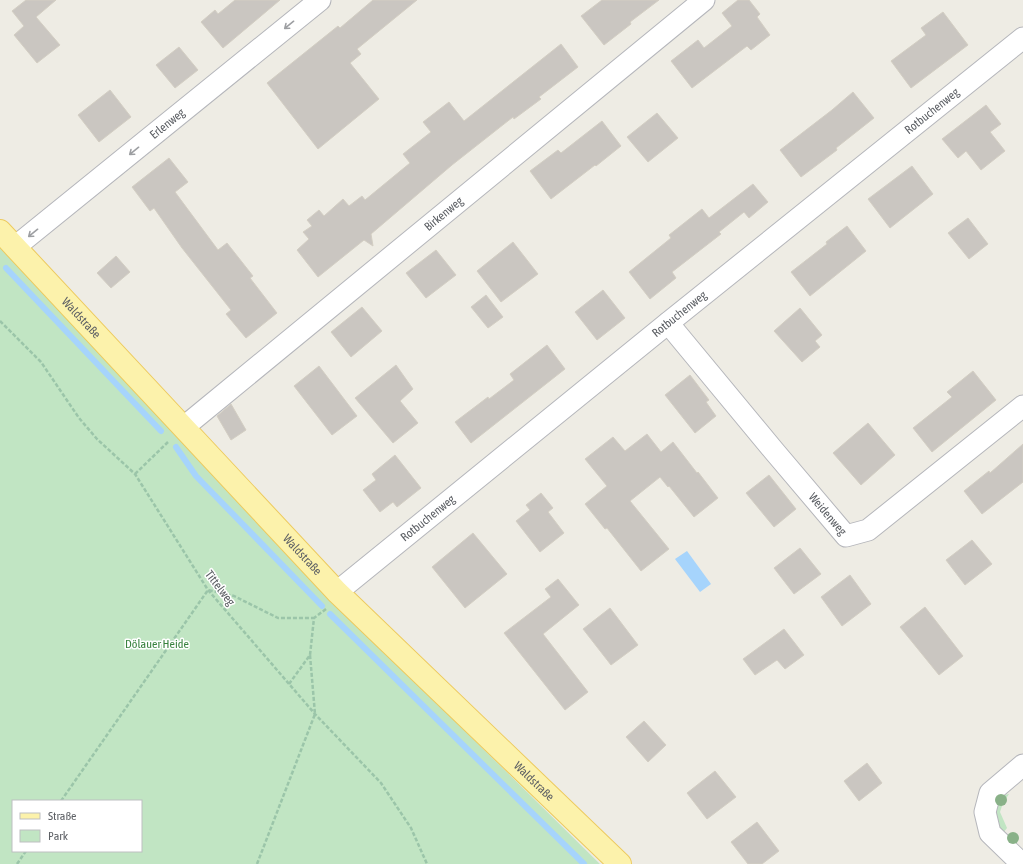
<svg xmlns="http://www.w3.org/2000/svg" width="1023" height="864" viewBox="0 0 1023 864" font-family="'Asap Condensed',sans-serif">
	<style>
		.green { fill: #c1e5c3; fill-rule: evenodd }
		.water { fill: #a6d4fc }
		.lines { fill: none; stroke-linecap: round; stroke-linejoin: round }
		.stream { stroke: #a6d4fc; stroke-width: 6 }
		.building { fill: #cac6c1; stroke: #d3cec3 }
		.minor-casing { stroke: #b5b6bb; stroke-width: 23 }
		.major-casing { stroke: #edca5e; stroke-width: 24 }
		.path { stroke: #9bc5a9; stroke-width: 2.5; stroke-dasharray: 4 2; stroke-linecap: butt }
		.minor { stroke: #fff; stroke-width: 21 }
		.major { stroke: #fcf2ab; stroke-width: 22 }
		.tree { fill: #89b188 }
		.oneway { stroke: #9d9fa2 }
		.labels { text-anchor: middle; stroke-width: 3; stroke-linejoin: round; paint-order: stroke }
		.street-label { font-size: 12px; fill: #5c5f64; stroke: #fff }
		.park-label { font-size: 12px; fill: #37813d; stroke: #fff }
	</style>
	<rect width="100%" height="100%" fill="#eeece4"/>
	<path class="green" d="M 0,247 L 332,600 L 600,864 L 0,864 ZM 13,801 L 141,801 L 141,851 L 13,851 Z
		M 1009,794 L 1003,803 L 1000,812 L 1007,828 L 1003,833 C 992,817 992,813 1000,796 Z"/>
	<path class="water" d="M 687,551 L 711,584 L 700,592 L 675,559 Z"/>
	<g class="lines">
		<path class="stream" d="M 6,268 L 161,431
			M 176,447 L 196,476 L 322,606
			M 330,614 L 584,864"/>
	</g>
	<path class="building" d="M 26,0 L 56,0 L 36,17 L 60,45 L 37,63 L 14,35 L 24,26 L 12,11 Z
		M 235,0 L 280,0 L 223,48 L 201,22 L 215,10 L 218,14 Z
		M 373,0 L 417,0 L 357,49 L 361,54 L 350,63 L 379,99 L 318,149 L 267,83 L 338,26 L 340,28 Z
		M 602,0 L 659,0 L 630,22 L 631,24 L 604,45 L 581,16 Z
		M 738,0 L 749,0 L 760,14 L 757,17 L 770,35 L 751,50 L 747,46 L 692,88 L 671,61 L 698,40 L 704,48 L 732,26 L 722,13 Z
		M 943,12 L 968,45 L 911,88 L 891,61 L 926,35 L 921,28 Z
		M 561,44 L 578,67 L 539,97 L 541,99 L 514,119 L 513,117 L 452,165 L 371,234 L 373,246 L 364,240 L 318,277 L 297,250 L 309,239 L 303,232 L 312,226 L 307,220 L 319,210 L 324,216 L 343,199 L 349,206 L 362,196 L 365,200 L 410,163 L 403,154 L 431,132 L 423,122 L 449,102 L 464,121 Z
		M 179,47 L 198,70 L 175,88 L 156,65 Z
		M 110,90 L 131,117 L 99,142 L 78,115 Z
		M 853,92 L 874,118 L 836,148 L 837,150 L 801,177 L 780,150 L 832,110 Z
		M 986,105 L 1001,124 L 990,132 L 1005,151 L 981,170 L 966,151 L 958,158 L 942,139 Z
		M 657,113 L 678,138 L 648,162 L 627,137 Z
		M 602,121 L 621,146 L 596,166 L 595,165 L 551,199 L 530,171 L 558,150 L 561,153 Z
		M 169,158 L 188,182 L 175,192 L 218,250 L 227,243 L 253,276 L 250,278 L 277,313 L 246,338 L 226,314 L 231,310 L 182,248 L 154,208 L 150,211 L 132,187 Z
		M 912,166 L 933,194 L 890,228 L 868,199 Z
		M 753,184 L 768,202 L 749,218 L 744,212 L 719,232 L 721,234 L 672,272 L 676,278 L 650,299 L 629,272 L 671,238 L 669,235 L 702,209 L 709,218 Z
		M 968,218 L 988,244 L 969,259 L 948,233 Z
		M 847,226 L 866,251 L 810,296 L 791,272 L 827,244 L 826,242 Z
		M 513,242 L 538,274 L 501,302 L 477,271 Z
		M 436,250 L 456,275 L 426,298 L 406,273 Z
		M 116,256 L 130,272 L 111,288 L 97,273 Z
		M 603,290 L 625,318 L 597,340 L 575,312 Z
		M 486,295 L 503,317 L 488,328 L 471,307 Z
		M 362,307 L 382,331 L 351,357 L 331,332 Z
		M 800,308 L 822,335 L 815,341 L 820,347 L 802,362 L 774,331 Z
		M 547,345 L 565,369 L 471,443 L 455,422 L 488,397 L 489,399 L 514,380 L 510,374 Z
		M 396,365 L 413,389 L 400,401 L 418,423 L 393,443 L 355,398 Z
		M 319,366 L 357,416 L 332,435 L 294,386 Z
		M 973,371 L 996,400 L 932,452 L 913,428 L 952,397 L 947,392 Z
		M 690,375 L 709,400 L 706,402 L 716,416 L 695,433 L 665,395 Z
		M 231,404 L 246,430 L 231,440 L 217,416 Z
		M 868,423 L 895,455 L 861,485 L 833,453 Z
		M 647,434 L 661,452 L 673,442 L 697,473 L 698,472 L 718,498 L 694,517 L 669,486 L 668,487 L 660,477 L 630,501 L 669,549 L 641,571 L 607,528 L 605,529 L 585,504 L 607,486 L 585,459 L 613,437 L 625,451 Z
		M 1023,444 L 1023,482 L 982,514 L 964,491 L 989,471 L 990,473 Z
		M 395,455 L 421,488 L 397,507 L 393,502 L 380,512 L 363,490 L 376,480 L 372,474 Z
		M 769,475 L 796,509 L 774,527 L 746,493 Z
		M 541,493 L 553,508 L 548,512 L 564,533 L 540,552 L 516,521 L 530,510 L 526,505 Z
		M 473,533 L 507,574 L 465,608 L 432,567 Z
		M 972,540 L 992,564 L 965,585 L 946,560 Z
		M 800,548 L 821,574 L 794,594 L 774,568 Z
		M 850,575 L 871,604 L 842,626 L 821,597 Z
		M 558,579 L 579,605 L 543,634 L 588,692 L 565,710 L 504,633 L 551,597 L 545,589 Z
		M 925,607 L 963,656 L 939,675 L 900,627 Z
		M 610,608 L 638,645 L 611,665 L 583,629 Z
		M 784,629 L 804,655 L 785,669 L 777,660 L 755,675 L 743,659 Z
		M 644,721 L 666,745 L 648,762 L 626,737 Z
		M 867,763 L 882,783 L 859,801 L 844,781 Z
		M 715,771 L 736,797 L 707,819 L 687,793 Z
		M 757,822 L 779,851 L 762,864 L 748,864 L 731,842 Z"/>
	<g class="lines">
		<defs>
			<g id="minor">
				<path id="s1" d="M 15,247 L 320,0"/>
				<path id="s2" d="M 668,323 L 774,451 L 846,536 L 868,530 L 1023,406"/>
				<path id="s3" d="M 184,427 L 704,0"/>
				<path id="s4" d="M 337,592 L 668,323 L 1023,38"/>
				<path d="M 1022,864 L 990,833 L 985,812 L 990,793 L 1023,765"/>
			</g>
			<g id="major">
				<path id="s5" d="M 0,231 L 337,592 L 620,864"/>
			</g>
		</defs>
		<use href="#minor" class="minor-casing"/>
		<use href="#major" class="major-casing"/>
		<path class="path" d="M 0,321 L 41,362 L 79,418 L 97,439 L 135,474 L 208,590 L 315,714 L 381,783 L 411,828 L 427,864
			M 135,474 L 168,442
			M 289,684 L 310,655 L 314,618 L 326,609
			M 61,801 L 208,590 L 234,596 L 278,618 L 314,618
			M 17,864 L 26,851
			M 257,864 L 315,714 L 310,655"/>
		<use href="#minor" class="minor"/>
		<use href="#major" class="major"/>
	</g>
	<g class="tree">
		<circle cx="1001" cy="800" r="6"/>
		<circle cx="1013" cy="838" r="6"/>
	</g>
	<defs><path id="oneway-shaft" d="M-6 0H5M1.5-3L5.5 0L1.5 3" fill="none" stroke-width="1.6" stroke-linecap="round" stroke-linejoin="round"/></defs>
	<g class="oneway">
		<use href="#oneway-shaft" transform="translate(289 25) rotate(141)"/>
		<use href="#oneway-shaft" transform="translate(134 151) rotate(141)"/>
		<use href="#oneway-shaft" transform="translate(33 233) rotate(141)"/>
	</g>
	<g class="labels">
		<g class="street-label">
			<text dy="4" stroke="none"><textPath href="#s4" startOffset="765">Rotbuchenweg</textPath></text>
			<text dy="4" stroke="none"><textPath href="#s1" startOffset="196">Erlenweg</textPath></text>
			<text dy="4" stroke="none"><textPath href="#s3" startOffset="336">Birkenweg</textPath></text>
			<text dy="4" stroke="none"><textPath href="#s4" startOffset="441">Rotbuchenweg</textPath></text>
			<text dy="4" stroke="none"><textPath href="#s5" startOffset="119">Waldstraße</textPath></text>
			<text dy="4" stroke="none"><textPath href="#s2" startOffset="249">Weidenweg</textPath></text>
			<text dy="4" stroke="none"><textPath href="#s4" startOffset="117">Rotbuchenweg</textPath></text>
			<text dy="4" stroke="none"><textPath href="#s5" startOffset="443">Waldstraße</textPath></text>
			<text transform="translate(220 588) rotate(53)" y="4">Tittelweg</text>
			<text dy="4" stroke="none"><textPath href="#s5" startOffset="767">Waldstraße</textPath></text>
		</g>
		<g class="park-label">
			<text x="157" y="648">Dölauer Heide</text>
		</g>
	</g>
	<rect x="12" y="800" width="130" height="52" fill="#ffffff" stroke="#bebfc1"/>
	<rect x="20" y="813" width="20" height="6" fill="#fcf2ab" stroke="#bebfc1"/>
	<text x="48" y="820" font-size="12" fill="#5c5f64">Straße</text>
	<rect x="20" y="830" width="20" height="12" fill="#c1e5c3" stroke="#bebfc1"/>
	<text x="48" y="840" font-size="12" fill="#5c5f64">Park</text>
</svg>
